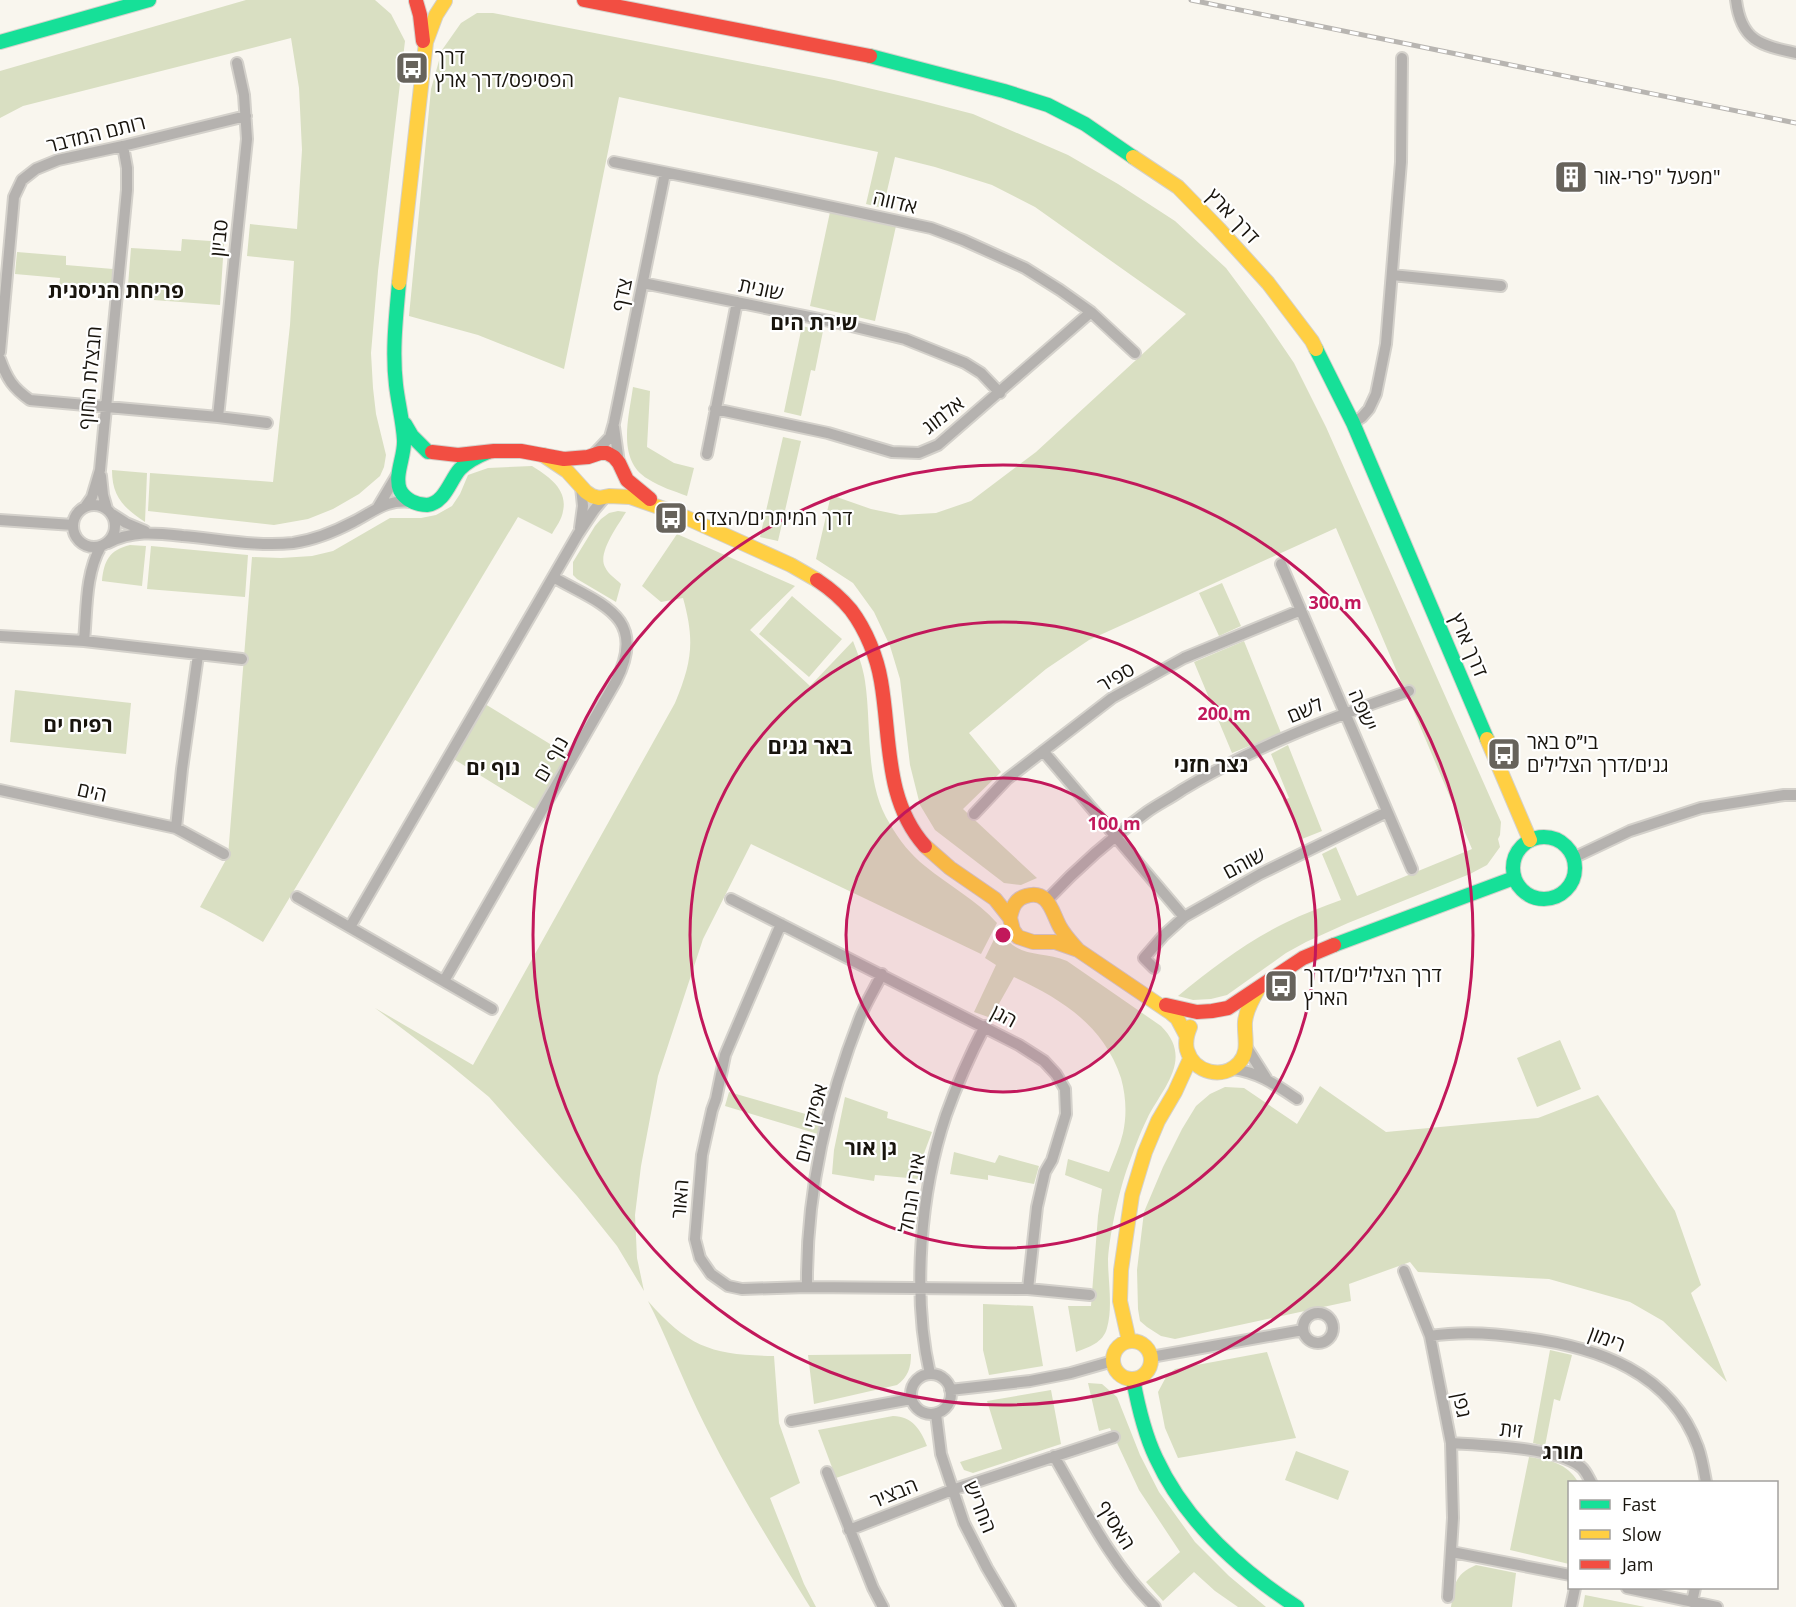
<svg xmlns="http://www.w3.org/2000/svg" width="1796" height="1607" viewBox="0 0 1796 1607" font-family="'Open Sans',Heebo,sans-serif">
	<style>
		.green { fill: #d9dfc2 }
		.lines { fill: none; stroke-linecap: round; stroke-linejoin: round }
		.street-casing { stroke: #d4d1cb; stroke-width: 14 }
		.fast-casing { stroke: #d4d1cb; stroke-width: 16 }
		.slow-casing { stroke: #d4d1cb; stroke-width: 16 }
		.jam-casing { stroke: #d4d1cb; stroke-width: 16 }
		.street { stroke: #b5b2af; stroke-width: 10 }
		.fast { stroke: #16e098; stroke-width: 14 }
		.slow { stroke: #ffcf43; stroke-width: 14 }
		.jam { stroke: #f24e42; stroke-width: 14 }
		.rail-casing { stroke: #b8b5b1; stroke-width: 5 }
		.rail { stroke: #fff; stroke-width: 3; stroke-dasharray: 9; stroke-linecap: butt }
		.ring { fill: none; stroke: #c2185b; stroke-width: 3 }
		.labels { text-anchor: middle; stroke-width: 4.5; stroke-linejoin: round; paint-order: stroke }
		.poi-label { font-size: 20px; fill: #18140d; stroke: #fff; text-anchor: start }
		.street-label { font-size: 20px; fill: #18140d; stroke: #fff }
		.neighbourhood-label { font-size: 21px; font-weight: bold; fill: #18140d; stroke: #fff }
		.quarter-label { font-size: 22px; font-weight: bold; fill: #18140d; stroke: #fff }
		.centre { fill: #c2185b; stroke: #fff; stroke-width: 3 }
		.ring-label { font-size: 18px; text-anchor: middle; font-weight: bold; fill: #c2185b; stroke: #fff; stroke-width: 4.5; stroke-linejoin: round; paint-order: stroke }
	</style>
	<rect width="100%" height="100%" fill="#f9f6ee"/>
	<path class="green" d="M 246,0 L 375,0 L 391,14 L 405,41 L 378,271 L 371,353 L 373,388 L 376,414 L 386,455 L 384,467 L 380,476 L 359,494 L 333,509 L 308,519 L 274,525 L 148,511 L 150,473 L 273,482 L 290,325 L 294,261 L 247,256 L 250,224 L 297,229 L 302,150 L 299,88 L 291,38 L 23,106 L 0,118 L 0,71 Z
		M 477,13 L 493,13 L 834,80 L 919,100 L 973,114 L 1068,155 L 1118,184 L 1175,221 L 1226,268 L 1264,319 L 1294,363 L 1326,427 L 1501,822 L 1500,835 L 1498,839 L 1500,847 L 1487,865 L 1470,874 L 1348,923 L 1306,942 L 1286,953 L 1227,995 L 1211,999 L 1193,1000 L 1178,996 C 1212,968 1246,942 1285,923 C 1303,914 1322,907 1341,900 L 1322,854 L 1336,847 L 1357,896 L 1472,849 L 1336,528 L 1089,640 L 1046,669 L 969,733 L 1001,772 L 963,809 L 1037,878 L 1021,885 L 1004,883 L 935,830 L 920,805 L 910,765 L 900,679 L 890,646 L 874,612 L 853,583 L 816,559 L 831,495 L 871,509 L 900,515 L 936,513 L 971,501 L 1036,452 L 1186,314 L 1035,207 L 992,185 L 935,167 L 895,157 L 883,208 L 866,204 L 878,152 L 619,97 L 564,369 L 478,335 L 409,316 L 431,89 L 442,50 L 461,23 Z
		M 830,212 L 896,226 L 875,321 L 810,306 Z
		M 182,239 L 224,242 L 220,305 L 127,298 L 131,248 L 181,251 Z
		M 17,252 L 66,256 L 66,265 L 113,269 L 111,290 L 59,286 L 60,278 L 15,274 Z
		M 802,326 L 823,331 L 815,371 L 811,370 L 801,416 L 784,412 Z
		M 633,387 L 650,391 L 647,447 L 674,463 L 694,468 L 687,496 C 674,491 660,487 648,479 C 616,460 629,417 633,387 Z
		M 783,437 L 801,441 L 778,541 L 760,537 Z
		M 532,466 C 548,476 568,489 563,511 C 562,519 556,527 552,534 L 518,517 L 263,942 C 242,930 222,917 200,907 L 228,856 L 252,557 L 281,558 L 312,556 L 333,551 L 390,518 L 421,518 L 436,515 L 452,506 L 460,494 L 468,475 L 488,468 Z
		M 112,470 L 147,473 L 145,522 C 124,508 112,497 112,470 Z
		M 618,511 L 626,512 C 619,524 597,553 605,567 C 608,574 616,579 621,584 L 616,602 L 577,579 L 573,575 L 573,562 L 595,526 L 601,519 L 609,513 Z
		M 677,534 L 795,586 L 750,630 L 810,686 L 853,641 C 858,654 863,667 865,681 C 872,727 864,783 890,824 C 899,840 911,855 925,866 C 949,886 977,900 997,923 L 981,954 L 751,844 L 703,939 L 658,1076 L 641,1166 L 635,1215 L 637,1258 L 644,1291 L 617,1246 L 577,1196 L 489,1097 L 449,1064 L 375,1008 L 473,1065 L 675,703 C 692,662 695,641 683,598 L 661,602 L 642,586 Z
		M 130,545 L 146,546 L 142,586 L 102,581 C 104,561 109,550 130,545 Z
		M 151,546 L 248,555 L 245,597 L 147,589 Z
		M 1222,583 L 1241,626 L 1219,636 L 1199,593 Z
		M 792,596 L 842,639 L 809,677 L 759,634 Z
		M 1244,641 L 1281,733 L 1232,753 L 1194,662 Z
		M 15,690 L 131,703 L 126,754 L 10,742 Z
		M 485,704 L 568,755 L 535,809 L 452,758 Z
		M 1288,745 L 1322,831 L 1302,839 L 1283,800 L 1289,798 L 1271,754 Z
		M 1000,927 C 1013,960 1041,950 1067,961 L 1161,1026 C 1194,1059 1163,1087 1147,1119 C 1140,1133 1134,1150 1128,1166 C 1119,1191 1110,1232 1108,1259 C 1108,1281 1113,1307 1107,1328 C 1103,1343 1089,1347 1076,1352 L 1068,1306 L 1091,1306 L 1098,1216 L 1102,1189 L 1065,1175 L 1068,1159 L 1109,1172 C 1114,1159 1120,1146 1123,1133 C 1127,1115 1126,1096 1121,1078 C 1104,1026 1062,999 1014,977 L 991,1018 L 974,1012 L 996,965 L 985,958 Z
		M 1560,1040 L 1581,1089 L 1537,1107 L 1517,1058 Z
		M 1320,1086 L 1386,1132 L 1538,1118 L 1598,1095 L 1675,1211 L 1701,1285 L 1691,1293 L 1727,1382 L 1663,1321 L 1630,1302 L 1549,1279 L 1418,1272 L 1410,1262 L 1349,1284 L 1351,1301 L 1175,1339 L 1161,1336 L 1147,1327 L 1140,1321 L 1138,1309 L 1137,1270 L 1144,1212 L 1163,1167 L 1182,1129 L 1196,1106 L 1210,1094 L 1225,1087 L 1244,1088 L 1297,1124 Z
		M 729,1092 L 823,1119 L 818,1134 L 725,1106 Z
		M 845,1097 L 888,1112 L 887,1118 L 932,1132 L 923,1156 L 919,1179 L 875,1175 L 874,1181 L 832,1174 L 834,1150 Z
		M 954,1152 L 995,1163 L 999,1155 L 1039,1166 L 1034,1184 L 988,1175 L 988,1180 L 950,1174 Z
		M 648,1301 C 689,1348 713,1355 774,1356 L 779,1423 L 800,1483 L 770,1498 L 804,1584 L 816,1607 L 810,1607 C 770,1543 730,1478 697,1409 C 680,1373 666,1336 648,1301 Z
		M 983,1304 L 1033,1306 L 1043,1366 L 989,1375 L 983,1350 Z
		M 1550,1350 L 1572,1355 L 1560,1401 L 1554,1399 L 1545,1446 L 1533,1443 Z
		M 1267,1352 L 1296,1438 L 1178,1458 L 1165,1428 L 1158,1392 L 1166,1377 L 1175,1369 Z
		M 911,1354 C 911,1368 908,1377 897,1385 L 814,1404 L 808,1355 Z
		M 1088,1383 L 1102,1384 L 1117,1397 L 1140,1455 L 1159,1492 L 1195,1542 L 1229,1576 L 1266,1607 L 1238,1607 L 1215,1591 L 1194,1572 L 1163,1601 L 1146,1582 L 1180,1552 L 1139,1490 L 1110,1428 L 1099,1431 Z
		M 1051,1390 L 1061,1444 L 973,1473 L 964,1470 L 960,1462 L 1002,1449 L 987,1401 Z
		M 893,1416 C 912,1416 921,1430 927,1446 L 836,1478 L 818,1430 Z
		M 1296,1451 L 1349,1471 L 1338,1500 L 1285,1480 Z
		M 1529,1457 C 1550,1460 1567,1463 1578,1482 L 1570,1482 L 1569,1564 L 1510,1550 Z
		M 1476,1565 L 1516,1573 L 1512,1607 L 1451,1607 C 1455,1585 1453,1575 1476,1565 Z
		M 1585,1595 L 1645,1607 L 1583,1607 Z"/>
	<g class="lines">
		<defs>
			<path id="street" d="M 1736,0 C 1741,41 1760,45 1796,53
				M 614,162 L 758,191 L 931,228 L 963,240 L 1025,268 L 1060,290 L 1091,312 L 1135,353
				M 1392,275 L 1501,286
				M 643,283 L 839,323 L 905,339 L 965,363 L 981,373 L 1000,393
				M 0,352 L 14,197 L 22,180 L 36,169 L 58,160 L 123,146 L 246,116
				M 0,359 C 7,379 13,388 30,400 L 218,417 L 267,423
				M 715,409 L 828,433 L 892,452 L 919,453 L 938,445 L 1091,312
				M 218,417 L 247,139 L 244,95 L 237,63
				M 1353,423 L 1362,417 L 1369,409 L 1376,394 L 1386,344 L 1401,162 L 1402,58
				M 614,427 L 619,463
				M 594,454 L 610,437 L 614,423 L 665,173
				M 707,454 L 737,302
				M 101,476 L 103,495 L 107,509
				M73 526a21 21 0 1 1 42 0a21 21 0 1 1-42 0Z
				M 85,507 L 92,497 L 100,470 L 127,190 L 127,168 L 123,146
				M 378,507 L 397,475
				M 112,514 L 126,523 L 145,531
				M 0,520 L 73,525
				M 580,528 L 583,506 L 581,487
				M 108,543 C 133,530 156,533 183,536 C 219,539 257,547 293,543 C 314,540 334,532 353,522 C 375,511 385,499 412,502
				M 1281,564 L 1412,869
				M 0,636 L 84,641 L 242,659
				M 84,641 C 87,610 85,574 101,546
				M 1043,751 L 1184,917
				M 0,790 L 176,828 L 224,854
				M 974,814 L 1007,779 L 1112,698 L 1184,658 L 1301,610
				M 176,828 L 182,769 L 198,655
				M 1573,858 L 1630,831 L 1701,808 L 1784,795 L 1796,795
				M 297,897 L 492,1009
				M 731,899 L 1019,1045 L 1044,1061 L 1056,1074 L 1065,1089 L 1066,1114 L 1052,1160 L 1045,1172 L 1037,1207 L 1028,1289
				M 1047,900 C 1077,868 1111,838 1147,812 C 1158,804 1171,798 1182,790 C 1253,747 1330,718 1409,691
				M 781,924 L 725,1055 L 716,1099 L 712,1110 L 702,1155 L 695,1239 L 700,1258 L 711,1274 L 728,1286 L 742,1289 L 807,1287 L 1028,1289 L 1090,1295
				M 350,927 L 578,534 L 594,510 L 605,497
				M 1154,968 L 1144,958 L 1164,935 L 1184,917 L 1260,874 L 1387,812
				M 444,981 L 616,681 C 649,616 600,604 553,577
				M 1247,1048 L 1266,1078
				M 1233,1069 C 1258,1072 1276,1085 1297,1099
				M 1404,1271 L 1430,1336 L 1451,1443 L 1453,1518 L 1448,1597
				M 807,1287 C 806,1194 827,1101 861,1015 C 867,1001 875,988 882,974
				M1303 1328a15 15 0 1 1 30 0a15 15 0 1 1-30 0Z
				M 1430,1336 C 1462,1331 1494,1333 1526,1338 C 1597,1347 1671,1372 1698,1447 C 1702,1458 1704,1471 1706,1482
				M 1151,1357 L 1303,1330
				M 930,1374 C 912,1295 920,1192 946,1115 C 957,1084 970,1055 985,1026
				M911 1394a20 20 0 1 1 40 0a20 20 0 1 1-40 0Z
				M 950,1390 L 1030,1381 L 1071,1373 L 1113,1361
				M 936,1414 L 941,1454 L 964,1523 L 987,1568 L 1010,1607
				M 791,1421 L 911,1399
				M 1451,1443 C 1482,1445 1557,1447 1581,1467 C 1586,1471 1588,1477 1591,1482
				M 1054,1456 C 1084,1508 1112,1565 1155,1607
				M 827,1472 L 873,1588 L 883,1607
				M 849,1530 L 952,1490 L 1114,1437
				M 1452,1552 L 1570,1575
				M 1627,1588 L 1717,1607
				M 1692,1602 L 1695,1588
				M 1571,1607 L 1575,1588"/>
			<path id="fast" d="M 0,42 L 149,0
				M 870,56 L 1004,91 L 1048,105 L 1085,124 L 1133,157
				M 399,283 C 396,317 392,351 396,385 C 398,403 403,421 404,440 C 405,456 394,475 400,490 C 405,500 417,505 427,505 C 445,503 450,480 460,469 C 468,461 478,456 488,452
				M 1316,349 L 1353,423 L 1487,739
				M 405,424 L 412,436 L 428,452
				M1513 868a31 31 0 1 1 62 0a31 31 0 1 1-62 0Z
				M 1334,945 L 1514,878
				M 1133,1379 C 1138,1406 1144,1433 1156,1458 C 1185,1521 1240,1570 1297,1607"/>
			<path id="slow" d="M 1133,157 L 1178,187 L 1219,229 L 1268,283 L 1312,341 L 1316,349
				M 399,283 L 426,42 L 436,15 L 445,1
				M 543,455 L 567,471 L 586,492 L 592,496 L 599,498 L 609,496 L 630,497 L 676,513 L 791,565 L 817,580
				M 1487,739 L 1530,840
				M 925,846 L 950,868 L 995,899 L 1010,918 L 1013,930 L 1018,937 L 1033,942 L 1055,942 L 1078,950 L 1171,1013 L 1177,1018 L 1186,1035
				M 1010,918 C 1012,908 1015,899 1026,896 C 1049,889 1052,913 1060,927 C 1065,936 1072,943 1078,950
				M 1190,1027 C 1187,1034 1185,1042 1187,1050 C 1194,1073 1223,1080 1239,1063 C 1250,1051 1244,1037 1245,1022 C 1246,1010 1253,998 1259,988
				M1113 1360a19 19 0 1 1 38 0a19 19 0 1 1-38 0Z
				M 1129,1341 L 1120,1301 L 1121,1270 L 1132,1195 L 1145,1152 L 1158,1121 L 1175,1092 L 1190,1059"/>
			<path id="jam" d="M 584,0 L 870,56
				M 416,1 L 420,15 L 423,41
				M 432,452 L 458,455 L 494,451 L 521,451 L 564,459 L 588,457 L 600,453 L 607,453 L 614,457 L 619,463 L 627,480 L 650,499
				M 817,580 C 829,588 842,599 851,610 C 866,630 877,657 881,681 C 891,738 884,800 925,846
				M 1166,1005 L 1197,1012 L 1212,1011 L 1228,1008 L 1303,958 L 1334,945"/>
		</defs>
		<use href="#street" class="street-casing"/>
		<use href="#fast" class="fast-casing"/>
		<use href="#slow" class="slow-casing"/>
		<use href="#jam" class="jam-casing"/>
		<use href="#street" class="street"/>
		<use href="#fast" class="fast"/>
		<use href="#slow" class="slow"/>
		<use href="#jam" class="jam"/>
		<defs>
			<path id="rail" d="M 1191,0 L 1796,123"/>
		</defs>
		<use href="#rail" class="rail-casing"/>
		<use href="#rail" class="rail"/>
	</g>
	<circle cx="1003" cy="935" r="157" fill="#c2185b" fill-opacity=".12"/>
	<g class="ring">
		<circle cx="1003" cy="935" r="157"/>
		<circle cx="1003" cy="935" r="313"/>
		<circle cx="1003" cy="935" r="470"/>
	</g>
	<defs>
		<symbol id="bus-square" viewBox="-11 -11 22 22"><rect x="-9" y="-9" width="18" height="18" rx="4" fill="#67635c" stroke="#fff"/><path d="M-5-6H5V4H4V6H2V4H-2V6H-4V4H-5ZM-3.5-4V0h7V-4ZM-3.5 1.2v1.5H-2V1.2ZM2 1.2v1.5H3.5V1.2Z" fill="#fff"/></symbol>
		<symbol id="building-square" viewBox="-11 -11 22 22"><rect x="-9" y="-9" width="18" height="18" rx="4" fill="#67635c" stroke="#fff"/><path d="M-4-6H4V6H1V3H-1V6H-4ZM-2.5-4.3h1.7v1.8h-1.7ZM.8-4.3h1.7v1.8H.8ZM-2.5-1h1.7V.8h-1.7ZM.8-1h1.7V.8H.8Z" fill="#fff"/></symbol>
	</defs>
	<g fill-rule="evenodd">
		<use href="#bus-square" x="393" y="49" width="38" height="38"/>
		<use href="#building-square" x="1552" y="158" width="38" height="38"/>
		<use href="#bus-square" x="652" y="499" width="38" height="38"/>
		<use href="#bus-square" x="1485" y="735" width="38" height="38"/>
		<use href="#bus-square" x="1262" y="967" width="38" height="38"/>
	</g>
	<g class="labels">
		<g class="poi-label">
			<text x="435" y="64">דרך<tspan x="435" dy="23">הפסיפס/דרך ארץ</tspan></text>
			<text x="1594" y="184">מפעל "פרי-אור"</text>
			<text x="694" y="525">דרך המיתרים/הצדף</text>
			<text x="1527" y="749">בי״ס באר<tspan x="1527" dy="23">גנים/דרך הצלילים</tspan></text>
			<text x="1304" y="982">דרך הצלילים/דרך<tspan x="1304" dy="23">הארץ</tspan></text>
		</g>
		<g class="street-label">
			<text transform="translate(96 134) rotate(-14)" y="7">רותם המדבר</text>
			<text transform="translate(895 202) rotate(13)" y="7">אדווה</text>
			<text transform="translate(1233 216) rotate(47)" y="7">דרך ארץ</text>
			<text transform="translate(219 238) rotate(-84)" y="7">סביון</text>
			<text transform="translate(761 289) rotate(12)" y="7">שונית</text>
			<text transform="translate(622 295) rotate(-78)" y="7">צדף</text>
			<text transform="translate(90 378) rotate(-85)" y="7">חבצלת החוף</text>
			<text transform="translate(943 415) rotate(-38)" y="7">אלמוג</text>
			<text transform="translate(1469 645) rotate(67)" y="7">דרך ארץ</text>
			<text transform="translate(1116 677) rotate(-31)" y="7">ספיר</text>
			<text transform="translate(1305 710) rotate(-23)" y="7">לשם</text>
			<text transform="translate(1363 710) rotate(67)" y="7">ישפה</text>
			<text transform="translate(551 759) rotate(-60)" y="7">נוף ים</text>
			<text transform="translate(92 792) rotate(13)" y="7">הים</text>
			<text transform="translate(1244 863) rotate(-28)" y="7">שוהם</text>
			<text transform="translate(1004 1016) rotate(28)" y="7">הגן</text>
			<text transform="translate(811 1123) rotate(-76)" y="7">אפיקי מים</text>
			<text transform="translate(912 1193) rotate(-81)" y="7">איבי הנחל</text>
			<text transform="translate(680 1199) rotate(-85)" y="7">האור</text>
			<text transform="translate(1607 1339) rotate(21)" y="7">רימון</text>
			<text transform="translate(1462 1405) rotate(79)" y="7">גפן</text>
			<text transform="translate(1511 1430) rotate(6)" y="7">זית</text>
			<text transform="translate(894 1493) rotate(-22)" y="7">הבציר</text>
			<text transform="translate(980 1507) rotate(68)" y="7">החריש</text>
			<text transform="translate(1116 1525) rotate(58)" y="7">האסיף</text>
		</g>
		<g class="neighbourhood-label">
			<text x="116" y="298">פריחת הניסנית</text>
			<text x="814" y="330">שירת הים</text>
			<text x="78" y="732">רפיח ים</text>
			<text x="1211" y="772">נצר חזני</text>
			<text x="493" y="775">נוף ים</text>
			<text x="871" y="1155">גן אור</text>
			<text x="1563" y="1459">מורג</text>
		</g>
		<g class="quarter-label">
			<text x="810" y="754">באר גנים</text>
		</g>
	</g>
	<circle cx="1003" cy="935" r="9" class="centre"/>
	<g class="ring-label">
		<text x="1335" y="609">300 m</text>
		<text x="1224" y="720">200 m</text>
		<text x="1114" y="830">100 m</text>
	</g>
	<rect x="1568" y="1481" width="210" height="108" fill="#ffffff" stroke="#a3a19e" stroke-width="1.5"/>
	<rect x="1580" y="1500" width="30" height="9" fill="#16e098" stroke="#a3a19e" stroke-width="1.5"/>
	<text x="1622" y="1511" font-size="18" fill="#18140d">Fast</text>
	<rect x="1580" y="1530" width="30" height="9" fill="#ffcf43" stroke="#a3a19e" stroke-width="1.5"/>
	<text x="1622" y="1541" font-size="18" fill="#18140d">Slow</text>
	<rect x="1580" y="1560" width="30" height="9" fill="#f24e42" stroke="#a3a19e" stroke-width="1.5"/>
	<text x="1622" y="1571" font-size="18" fill="#18140d">Jam</text>
</svg>
